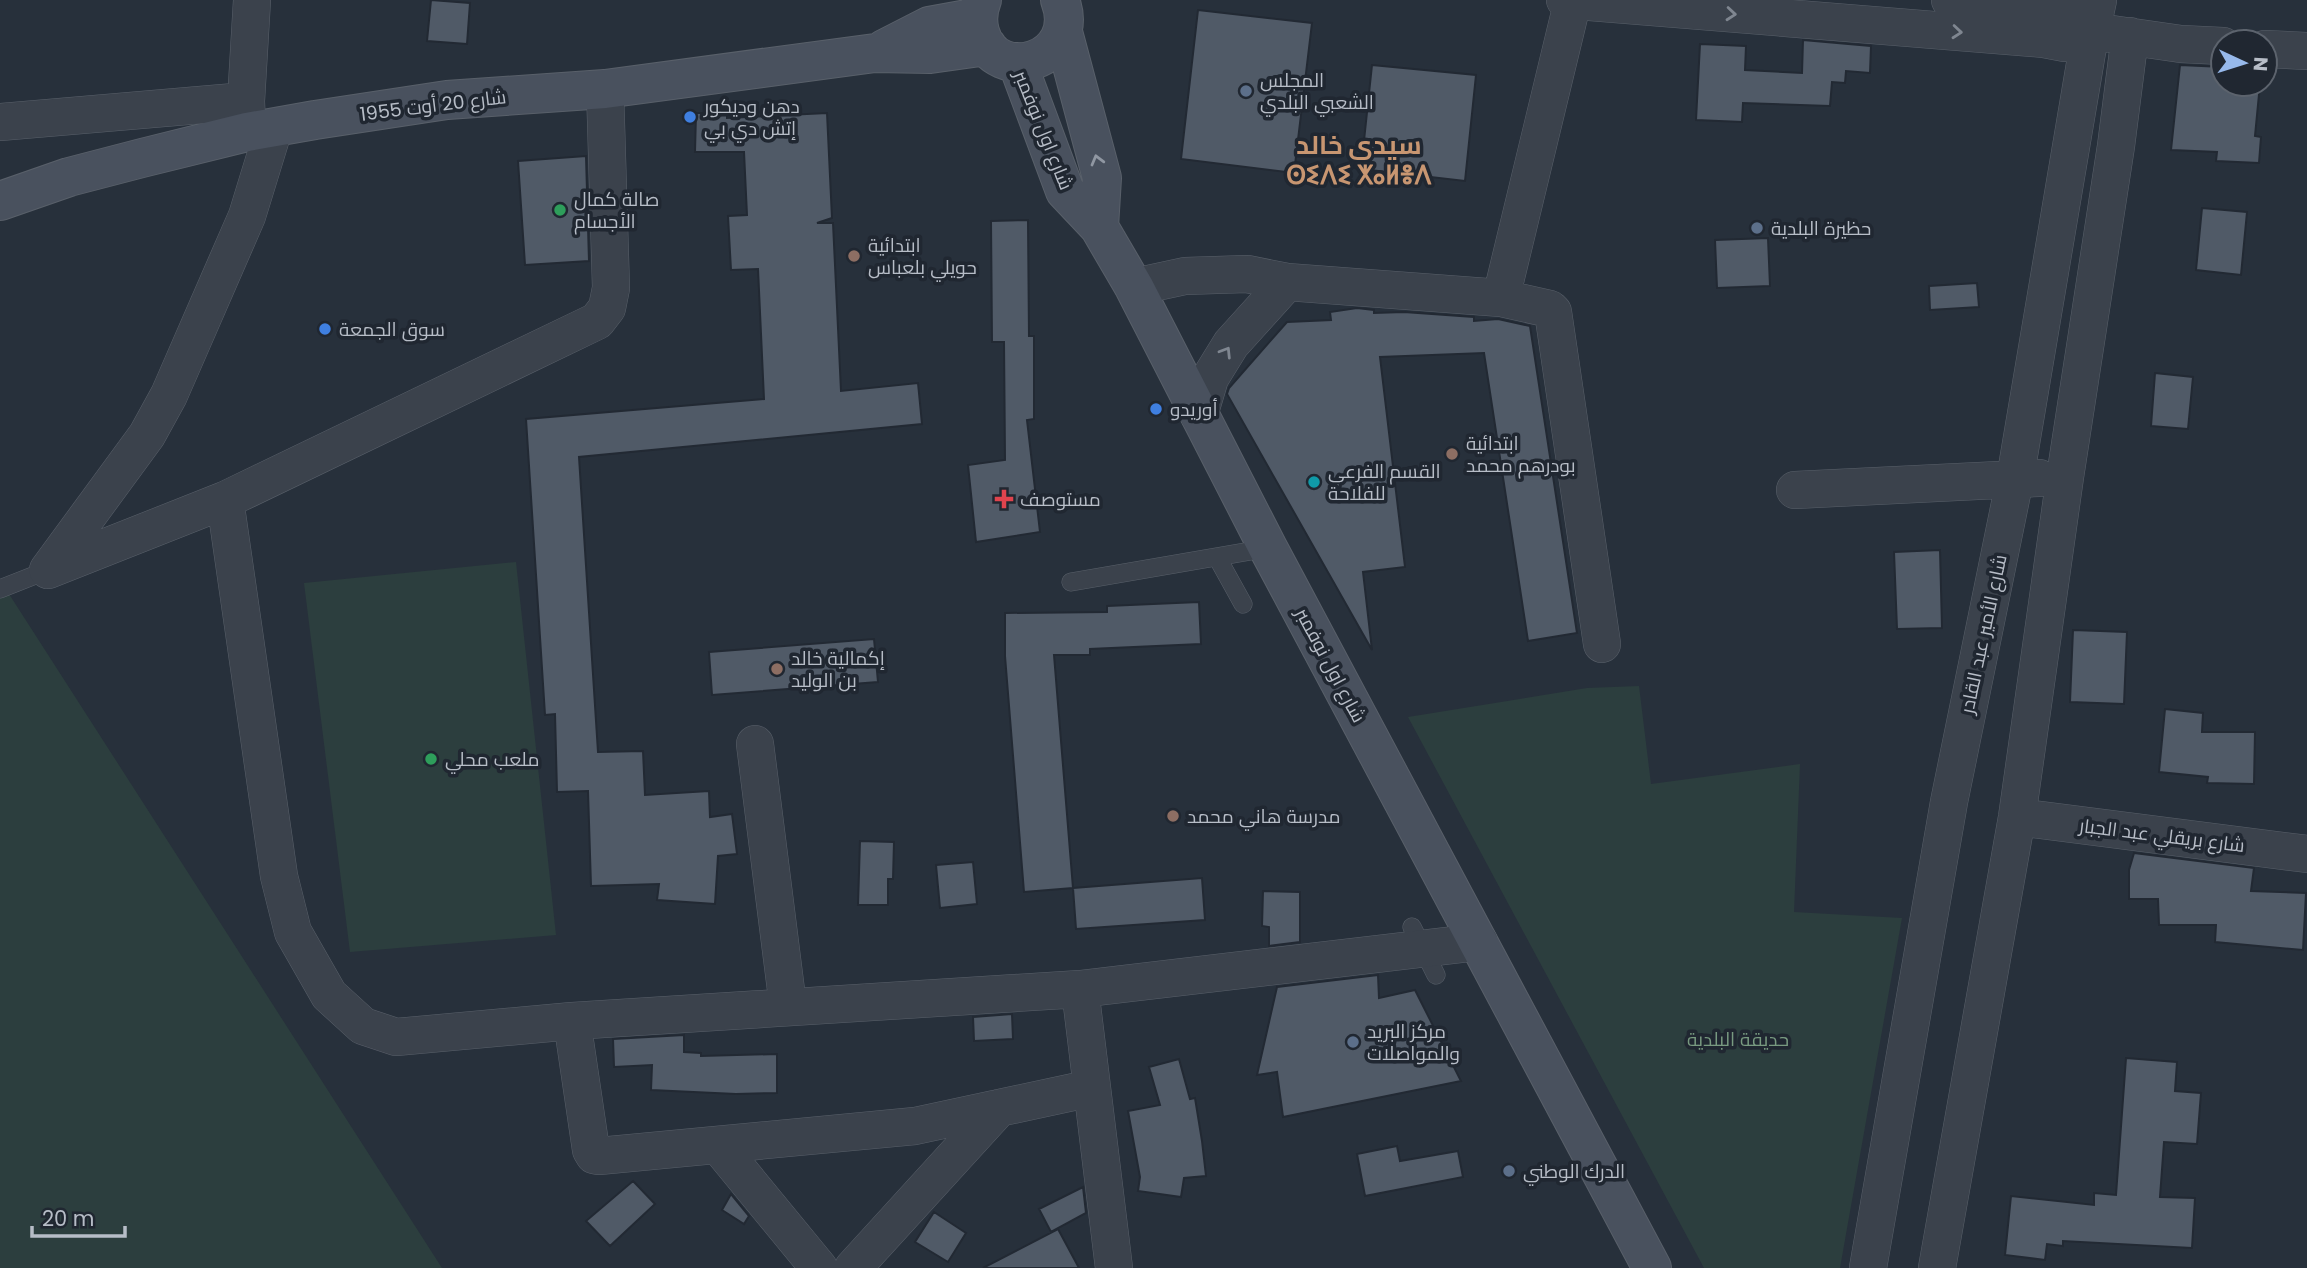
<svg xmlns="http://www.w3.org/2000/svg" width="2307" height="1268" viewBox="0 0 2307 1268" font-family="Poppins,Cairo,'Noto Sans Tifinagh',sans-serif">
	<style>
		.green { fill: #2c3e3e }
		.building { fill: #505a67; stroke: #222933; stroke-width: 2 }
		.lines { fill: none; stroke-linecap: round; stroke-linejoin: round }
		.service-casing { stroke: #59606a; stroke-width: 19 }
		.minor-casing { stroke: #59606a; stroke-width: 38 }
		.secondary-casing { stroke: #59606a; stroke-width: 40 }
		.service { stroke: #3b424c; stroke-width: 18 }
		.minor { stroke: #3b424c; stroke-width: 37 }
		.secondary { stroke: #49515e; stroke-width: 38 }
		.oneway { stroke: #7f8690 }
		.oneway2 { stroke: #9097a2 }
		.service-dot { fill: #5c6f8a; stroke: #202731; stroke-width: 2.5 }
		.shop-dot { fill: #3f7fe0; stroke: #202731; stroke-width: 2.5 }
		.leisure-dot { fill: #2e9e5b; stroke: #202731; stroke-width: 2.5 }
		.education-dot { fill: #8d6e63; stroke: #202731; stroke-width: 2.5 }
		.culture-dot { fill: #0f9aa8; stroke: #202731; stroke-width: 2.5 }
		.health-dot { fill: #e0444e; stroke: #202731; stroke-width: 2.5 }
		.labels { text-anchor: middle; stroke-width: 7; stroke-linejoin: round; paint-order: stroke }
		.poi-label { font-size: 19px; fill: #b7bdc7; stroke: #202731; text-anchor: start }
		.street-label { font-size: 19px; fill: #b7bdc7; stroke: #202731 }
		.park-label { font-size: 19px; fill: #789a80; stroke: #202731 }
		.district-label { font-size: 26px; font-weight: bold; fill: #c89671; stroke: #202731 }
	</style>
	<rect width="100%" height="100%" fill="#27303b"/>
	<path class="green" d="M 516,562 L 556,935 L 350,952 L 304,583 Z
		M 0,580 L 442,1268 L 0,1268 Z
		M 1639,686 L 1651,784 L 1800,764 L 1794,912 L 1902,918 L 1840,1268 L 1704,1268 L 1408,717 L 1587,688 Z"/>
	<path class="building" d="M 431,0 L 470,3 L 467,44 L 427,41 Z
		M 1198,10 L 1312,23 L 1294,173 L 1181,159 Z
		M 1803,40 L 1871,46 L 1870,73 L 1846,71 L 1845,83 L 1832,82 L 1830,106 L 1743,103 L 1742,122 L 1696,120 L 1700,44 L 1746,46 L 1745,70 L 1802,73 Z
		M 1372,65 L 1476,75 L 1465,181 L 1361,169 Z
		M 2180,65 L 2223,67 L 2223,84 L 2260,84 L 2255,136 L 2261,137 L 2259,163 L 2216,161 L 2217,152 L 2171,150 Z
		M 696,113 L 727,113 L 727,118 L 827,113 L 832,218 L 817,223 L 833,223 L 841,391 L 918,383 L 922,424 L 579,457 L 598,752 L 643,751 L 645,795 L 709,791 L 710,817 L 732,814 L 737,854 L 718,856 L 715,904 L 657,900 L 659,884 L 591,886 L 588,791 L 557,792 L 555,714 L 545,715 L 526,419 L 764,399 L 758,269 L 731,270 L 728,216 L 747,215 L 744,152 L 695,152 Z
		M 586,156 L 589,261 L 525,265 L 518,161 Z
		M 2202,208 L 2247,212 L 2241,275 L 2196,270 Z
		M 1028,220 L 1029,336 L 1034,336 L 1034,419 L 1027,420 L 1040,532 L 976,542 L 968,465 L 1005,460 L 1004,342 L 992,342 L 991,221 Z
		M 1768,238 L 1770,286 L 1717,288 L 1715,240 Z
		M 1977,283 L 1979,307 L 1930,310 L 1929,286 Z
		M 1357,308 L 1374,310 L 1374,313 L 1404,312 L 1474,317 L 1474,321 L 1498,319 L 1530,326 L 1577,633 L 1528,641 L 1484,353 L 1380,357 L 1405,567 L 1363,572 L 1372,650 L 1227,394 L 1229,388 L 1287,322 L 1331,320 L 1330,312 Z
		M 2155,373 L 2193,377 L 2188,429 L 2151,426 Z
		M 1940,550 L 1942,628 L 1897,629 L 1894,552 Z
		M 1199,602 L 1201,644 L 1090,649 L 1090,655 L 1054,655 L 1073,888 L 1024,892 L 1005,656 L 1005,613 L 1107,612 L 1107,606 Z
		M 2073,630 L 2127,632 L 2124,704 L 2070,702 Z
		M 874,639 L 878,682 L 712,695 L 709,652 Z
		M 2165,709 L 2203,713 L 2202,732 L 2255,732 L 2254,784 L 2207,783 L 2208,777 L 2159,772 Z
		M 860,841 L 894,842 L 893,879 L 888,879 L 888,905 L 858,905 Z
		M 2134,853 L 2254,868 L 2251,891 L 2306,893 L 2303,950 L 2215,942 L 2216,925 L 2159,925 L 2158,899 L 2129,899 L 2129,870 Z
		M 973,862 L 977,904 L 940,908 L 936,865 Z
		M 1202,878 L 1205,920 L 1076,929 L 1073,888 Z
		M 1263,891 L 1300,892 L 1300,942 L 1269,946 L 1269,927 L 1262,926 Z
		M 1378,975 L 1379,998 L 1415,990 L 1461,1081 L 1283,1117 L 1277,1072 L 1257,1075 L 1277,987 Z
		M 1012,1014 L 1013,1039 L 974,1041 L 973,1017 Z
		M 684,1035 L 684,1052 L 701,1053 L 701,1056 L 777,1054 L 777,1093 L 736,1094 L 651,1090 L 652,1065 L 614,1067 L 613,1039 Z
		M 2126,1058 L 2177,1062 L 2175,1091 L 2201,1093 L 2197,1144 L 2164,1142 L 2160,1197 L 2195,1198 L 2192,1248 L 2063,1241 L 2063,1246 L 2047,1244 L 2045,1260 L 2005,1255 L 2011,1196 L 2094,1205 L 2094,1193 L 2116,1195 Z
		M 1179,1059 L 1190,1099 L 1195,1098 L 1202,1141 L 1206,1176 L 1184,1178 L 1181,1197 L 1138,1191 L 1140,1177 L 1128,1111 L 1160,1105 L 1149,1067 Z
		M 1397,1146 L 1400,1161 L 1458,1151 L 1463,1177 L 1365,1196 L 1357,1154 Z
		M 633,1181 L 655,1204 L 610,1246 L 586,1221 Z
		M 1083,1187 L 1086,1213 L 1051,1232 L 1039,1209 Z
		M 731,1194 L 749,1216 L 744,1224 L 722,1210 Z
		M 934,1212 L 966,1233 L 948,1262 L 915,1242 Z
		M 1058,1229 L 1079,1268 L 983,1268 Z"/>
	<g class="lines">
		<defs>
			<path id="service" d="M 1217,557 L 1243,604
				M 1071,582 L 1268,548
				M 0,589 L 48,570
				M 1412,927 L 1436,975"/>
			<path id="minor" d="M 1565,0 L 2044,39 L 2065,43 L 2091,31 L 2181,44 L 2223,46
				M 1950,0 L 2071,11 L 2091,31
				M 2265,49 L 2307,51
				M 605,89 L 611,288 L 607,308 L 597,321 L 225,500 L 279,876 L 293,932 L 329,995 L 363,1026 L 396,1037 L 572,1021 L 1080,989 L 1479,942
				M 0,122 L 246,101
				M 247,125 L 246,101 L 252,0
				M 1134,287 L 1185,276 L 1247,274 L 1287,282 L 1501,298 L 1550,309 L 1553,312 L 1602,644
				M 1501,298 L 1573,0
				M 1199,415 L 1210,378 L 1231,344 L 1287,282
				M 1795,490 L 2039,478
				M 48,570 L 147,435 L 169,395 L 247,216 L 274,128
				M 48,570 L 225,500
				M 755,744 L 788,1006
				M 2017,817 L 2307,854
				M 1080,989 L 1114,1268
				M 572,1021 L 591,1150 L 594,1155 L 599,1156 L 915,1126 L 1092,1088
				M 718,1145 L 819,1268
				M 853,1268 L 999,1108
				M 1868,1268 L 1949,802 L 2015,479 L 2087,52 L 2098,0
				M 1937,1268 L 2017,817 L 2065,477 L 2116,146 L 2130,36"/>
			<path id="secondary" d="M 982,0 C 978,10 977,21 980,32 C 996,88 1083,60 1060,0
				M 1063,32 L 1102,178 L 1099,227
				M 884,49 L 929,26 L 978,17
				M 1017,62 L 1065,191 L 1099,227 L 1134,287 L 1268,548 L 1652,1268
				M 0,201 L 69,177 L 142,158 L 247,132 L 315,120 L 447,100 L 605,89 L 875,53 L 930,54 L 987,46"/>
		</defs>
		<use href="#service" class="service-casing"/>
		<use href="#minor" class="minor-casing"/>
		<use href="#secondary" class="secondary-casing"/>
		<use href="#service" class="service"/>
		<use href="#minor" class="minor"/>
		<use href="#secondary" class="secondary"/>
	</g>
	<defs><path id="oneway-chevron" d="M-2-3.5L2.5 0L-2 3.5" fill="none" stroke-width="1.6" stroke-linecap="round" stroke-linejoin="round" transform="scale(1.75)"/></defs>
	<g class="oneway">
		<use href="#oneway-chevron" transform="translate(1731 14) rotate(5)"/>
		<use href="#oneway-chevron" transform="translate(1957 32) rotate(5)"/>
		<use href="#oneway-chevron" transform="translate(1226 352) rotate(-58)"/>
	</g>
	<use class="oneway2" href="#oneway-chevron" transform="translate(1097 160) rotate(-105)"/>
	<g class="service-dot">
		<circle cx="1246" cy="91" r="7"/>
		<circle cx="1757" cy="228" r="7"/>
		<circle cx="1353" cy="1042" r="7"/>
		<circle cx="1509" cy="1171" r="7"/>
	</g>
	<g class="shop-dot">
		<circle cx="690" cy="117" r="7"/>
		<circle cx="325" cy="329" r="7"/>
		<circle cx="1156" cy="409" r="7"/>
	</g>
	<g class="leisure-dot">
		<circle cx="560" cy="210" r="7"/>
		<circle cx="431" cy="759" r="7"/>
	</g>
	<g class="education-dot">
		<circle cx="854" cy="256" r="7"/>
		<circle cx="1452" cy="454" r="7"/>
		<circle cx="777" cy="669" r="7"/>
		<circle cx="1173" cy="816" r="7"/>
	</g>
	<circle class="culture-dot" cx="1314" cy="482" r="7"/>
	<path class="health-dot" d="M1000.5 488.5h7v7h7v7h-7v7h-7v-7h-7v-7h7z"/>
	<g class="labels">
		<g class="poi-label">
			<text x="1260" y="87">المجلس<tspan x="1260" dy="22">الشعبي البلدي</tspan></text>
			<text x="704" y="113">دهن وديكور<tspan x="704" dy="22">إتش دي بي</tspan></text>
			<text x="574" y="206">صالة كمال<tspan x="574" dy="22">الأجسام</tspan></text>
			<text x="1771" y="235">حظيرة البلدية</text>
			<text x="868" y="252">ابتدائية<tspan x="868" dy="22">حويلي بلعباس</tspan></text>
			<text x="339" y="336">سوق الجمعة</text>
			<text x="1170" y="416">أوريدو</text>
			<text x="1466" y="450">ابتدائية<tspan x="1466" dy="22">بودرهم محمد</tspan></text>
			<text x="1328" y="478">القسم الفرعي<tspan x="1328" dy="22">للفلاحة</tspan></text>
			<text x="1020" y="506">مستوصف</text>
			<text x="791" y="665">إكمالية خالد<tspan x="791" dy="22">بن الوليد</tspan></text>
			<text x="445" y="766">ملعب محلي</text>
			<text x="1187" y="823">مدرسة هاني محمد</text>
			<text x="1367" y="1038">مركز البريد<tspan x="1367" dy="22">والمواصلات</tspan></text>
			<text x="1523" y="1178">الدرك الوطني</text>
		</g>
		<g class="street-label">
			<text transform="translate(433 105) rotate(-7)" y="7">شارع 20 أوت 1955</text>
			<text transform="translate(1044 130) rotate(68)" y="7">شارع اول نوفمبر</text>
			<text transform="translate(1983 634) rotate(-78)" y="7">شارع الأمير عبد القادر</text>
			<text transform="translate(1331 665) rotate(62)" y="7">شارع اول نوفمبر</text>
			<text transform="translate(2162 835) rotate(7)" y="7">شارع بريقلي عبد الجبار</text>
		</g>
		<g class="park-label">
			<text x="1738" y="1046">حديقة البلدية</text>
		</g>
		<g class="district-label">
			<text x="1359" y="154">سيدي خالد<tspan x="1359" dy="30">ⵙⵉⴷⵉ ⵅⴰⵍⴻⴷ</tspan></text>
		</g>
	</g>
	<g transform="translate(2244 63) rotate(94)"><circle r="33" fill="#202731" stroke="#5c636d" stroke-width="2"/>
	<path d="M0-5L12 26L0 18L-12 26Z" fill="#97b9eb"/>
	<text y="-10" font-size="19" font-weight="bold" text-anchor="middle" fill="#b7bdc7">N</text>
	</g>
	<path d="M32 1226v10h93v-10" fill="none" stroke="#b7bdc7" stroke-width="3.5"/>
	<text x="42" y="1226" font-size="21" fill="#b7bdc7" stroke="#202731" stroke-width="5" paint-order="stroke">20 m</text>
</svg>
